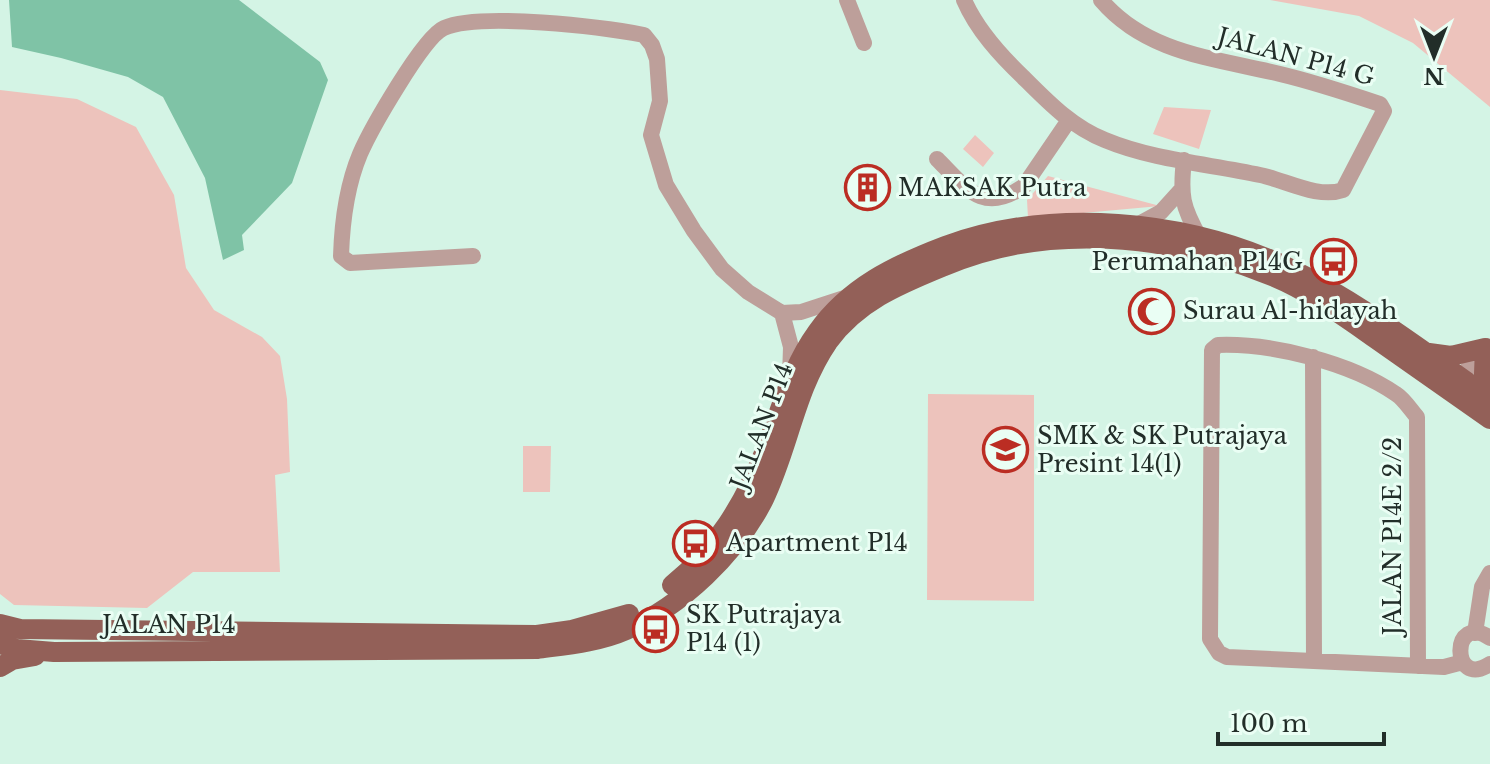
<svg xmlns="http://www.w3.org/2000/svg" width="1490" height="764" viewBox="0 0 1490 764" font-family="'Libre Baskerville',serif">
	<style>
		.green { fill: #edc3bc }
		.water { fill: #7fc3a6 }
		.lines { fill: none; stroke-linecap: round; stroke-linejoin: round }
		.minor { stroke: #bd9f9a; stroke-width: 16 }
		.major { stroke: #936058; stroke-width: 20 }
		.labels { text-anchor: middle; stroke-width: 6; stroke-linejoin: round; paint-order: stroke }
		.street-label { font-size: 24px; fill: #222e29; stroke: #eafef4 }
		.poi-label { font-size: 24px; fill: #222e29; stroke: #eafef4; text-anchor: start }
	</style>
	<rect width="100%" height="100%" fill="#d4f4e5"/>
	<path class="green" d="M 1270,0 L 1490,0 L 1490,107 L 1413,43 L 1359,16 Z
		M 0,90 L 77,99 L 136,127 L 174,195 L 186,268 L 214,310 L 262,337 L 280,356 L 287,399 L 290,472 L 275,475 L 280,572 L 193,572 L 147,608 L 14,605 L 0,594 Z
		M 1164,107 L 1211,110 L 1199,149 L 1153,134 Z
		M 975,135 L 994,153 L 983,167 L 963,149 Z
		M 1048,176 L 1160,206 L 1028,218 L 1027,200 Z
		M 928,394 L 1034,395 L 1034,601 L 927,600 Z
		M 523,446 L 551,446 L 550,492 L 523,492 Z"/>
	<path class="water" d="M 9,0 L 239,0 L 320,62 L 328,80 L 292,183 L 242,235 L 244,250 L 223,260 L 205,178 L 163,97 L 128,77 L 61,58 L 12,47 Z"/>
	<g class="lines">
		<path class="minor" d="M 847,0 L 864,43
			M 964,0 C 977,30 1000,55 1023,77 C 1048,102 1072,127 1105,140 C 1153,160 1209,164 1260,175 C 1285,180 1318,199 1343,190 L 1384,111 L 1380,104 C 1347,93 1314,82 1280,74 C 1215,58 1147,54 1101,0
			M 937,159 C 966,188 983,215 1024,186 L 1069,120
			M 1184,160 C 1180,195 1182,207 1200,238
			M 1137,225 L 1161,212 L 1180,191
			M 473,256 L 350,263 L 341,256 C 342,224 347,185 360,154 C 370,131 423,37 444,28 C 480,12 603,27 644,35 L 652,45 L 657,59 L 660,101 L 651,135 L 666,185 L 694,231 L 722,269 L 748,292 L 782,313 L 801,312 L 847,297
			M 782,313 L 791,347 L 790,377
			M 1313,357 L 1314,661
			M 1453,386 L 1487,346
			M 1475,633 L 1482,587 L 1490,573
			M 1490,638 C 1451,611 1450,690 1490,664
			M 1418,666 L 1417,417 C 1410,409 1404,399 1396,394 C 1351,363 1273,343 1218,345 L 1212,350 L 1210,639 L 1219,653 L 1227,657 L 1444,667 L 1463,662"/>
		<path class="major" d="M 1429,353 L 1451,356 L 1485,348 L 1484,374 L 1490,398
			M 672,585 C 717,549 745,502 766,448 C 782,407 791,368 817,332 C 849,287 895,265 945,246 C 1052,207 1185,219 1287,267 C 1360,302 1424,352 1490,398
			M 0,624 L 20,629 L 537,635 L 572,630 L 629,614
			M 0,644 L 17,649 L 54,652 L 537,649 C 566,645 599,642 626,630 C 682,606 737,553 764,499 C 789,447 795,390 828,342 C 857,302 898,285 942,267 C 1046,222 1169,234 1272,276 C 1309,291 1343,316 1376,339 C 1414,366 1452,392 1490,419
			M 0,667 L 12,660 L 35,656"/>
	</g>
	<defs>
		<symbol id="building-ring" viewBox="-11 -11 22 22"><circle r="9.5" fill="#eafef4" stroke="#bb2d23" stroke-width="1.5"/><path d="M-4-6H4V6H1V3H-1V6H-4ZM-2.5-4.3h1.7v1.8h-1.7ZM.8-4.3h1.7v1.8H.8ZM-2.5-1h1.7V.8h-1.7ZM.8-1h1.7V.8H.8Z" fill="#bb2d23"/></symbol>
		<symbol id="bus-ring" viewBox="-11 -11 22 22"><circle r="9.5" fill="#eafef4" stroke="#bb2d23" stroke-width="1.5"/><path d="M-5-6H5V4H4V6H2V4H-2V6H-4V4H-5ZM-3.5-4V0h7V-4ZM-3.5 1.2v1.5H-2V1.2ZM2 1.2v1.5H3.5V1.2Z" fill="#bb2d23"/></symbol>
		<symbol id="mosque-ring" viewBox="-11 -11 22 22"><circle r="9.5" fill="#eafef4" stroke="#bb2d23" stroke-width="1.5"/><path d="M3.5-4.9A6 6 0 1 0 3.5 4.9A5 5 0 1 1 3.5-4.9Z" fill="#bb2d23"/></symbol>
		<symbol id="school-ring" viewBox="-11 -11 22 22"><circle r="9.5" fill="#eafef4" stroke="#bb2d23" stroke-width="1.5"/><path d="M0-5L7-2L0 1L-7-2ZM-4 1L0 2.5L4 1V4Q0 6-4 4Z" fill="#bb2d23"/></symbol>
	</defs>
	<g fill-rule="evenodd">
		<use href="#building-ring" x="842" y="162" width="51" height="51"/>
		<use href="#bus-ring" x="1308" y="236" width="51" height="51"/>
		<use href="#mosque-ring" x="1126" y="286" width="51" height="51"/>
		<use href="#school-ring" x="980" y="424" width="51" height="51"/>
		<use href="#bus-ring" x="670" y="518" width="51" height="51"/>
		<use href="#bus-ring" x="630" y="604" width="51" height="51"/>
	</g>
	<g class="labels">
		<g class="street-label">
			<text transform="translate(1296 57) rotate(15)" y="8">JALAN P14 G</text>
			<text transform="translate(762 426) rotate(-69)" y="8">JALAN P14</text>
			<text transform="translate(1393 536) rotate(-90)" y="8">JALAN P14E 2/2</text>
			<text x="169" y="633">JALAN P14</text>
		</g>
		<g class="poi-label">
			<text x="898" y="196">MAKSAK Putra</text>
			<text x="1303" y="270" text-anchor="end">Perumahan P14G</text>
			<text x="1183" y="319">Surau Al-hidayah</text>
			<text x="1037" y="444">SMK &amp; SK Putrajaya<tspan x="1037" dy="28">Presint 14(1)</tspan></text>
			<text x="726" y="551">Apartment P14</text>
			<text x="686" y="623">SK Putrajaya<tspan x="686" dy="28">P14 (1)</tspan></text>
		</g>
	</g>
	<g transform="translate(1434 56) rotate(180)" stroke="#eafef4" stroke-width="6" paint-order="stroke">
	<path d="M0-6L14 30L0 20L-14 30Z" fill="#222e29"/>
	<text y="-12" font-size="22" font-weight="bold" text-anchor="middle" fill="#222e29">N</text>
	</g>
	<path d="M1218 732v12h166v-12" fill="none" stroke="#222e29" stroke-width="4"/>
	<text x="1230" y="732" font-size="24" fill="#222e29" stroke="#eafef4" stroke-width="6" paint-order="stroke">100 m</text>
</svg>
